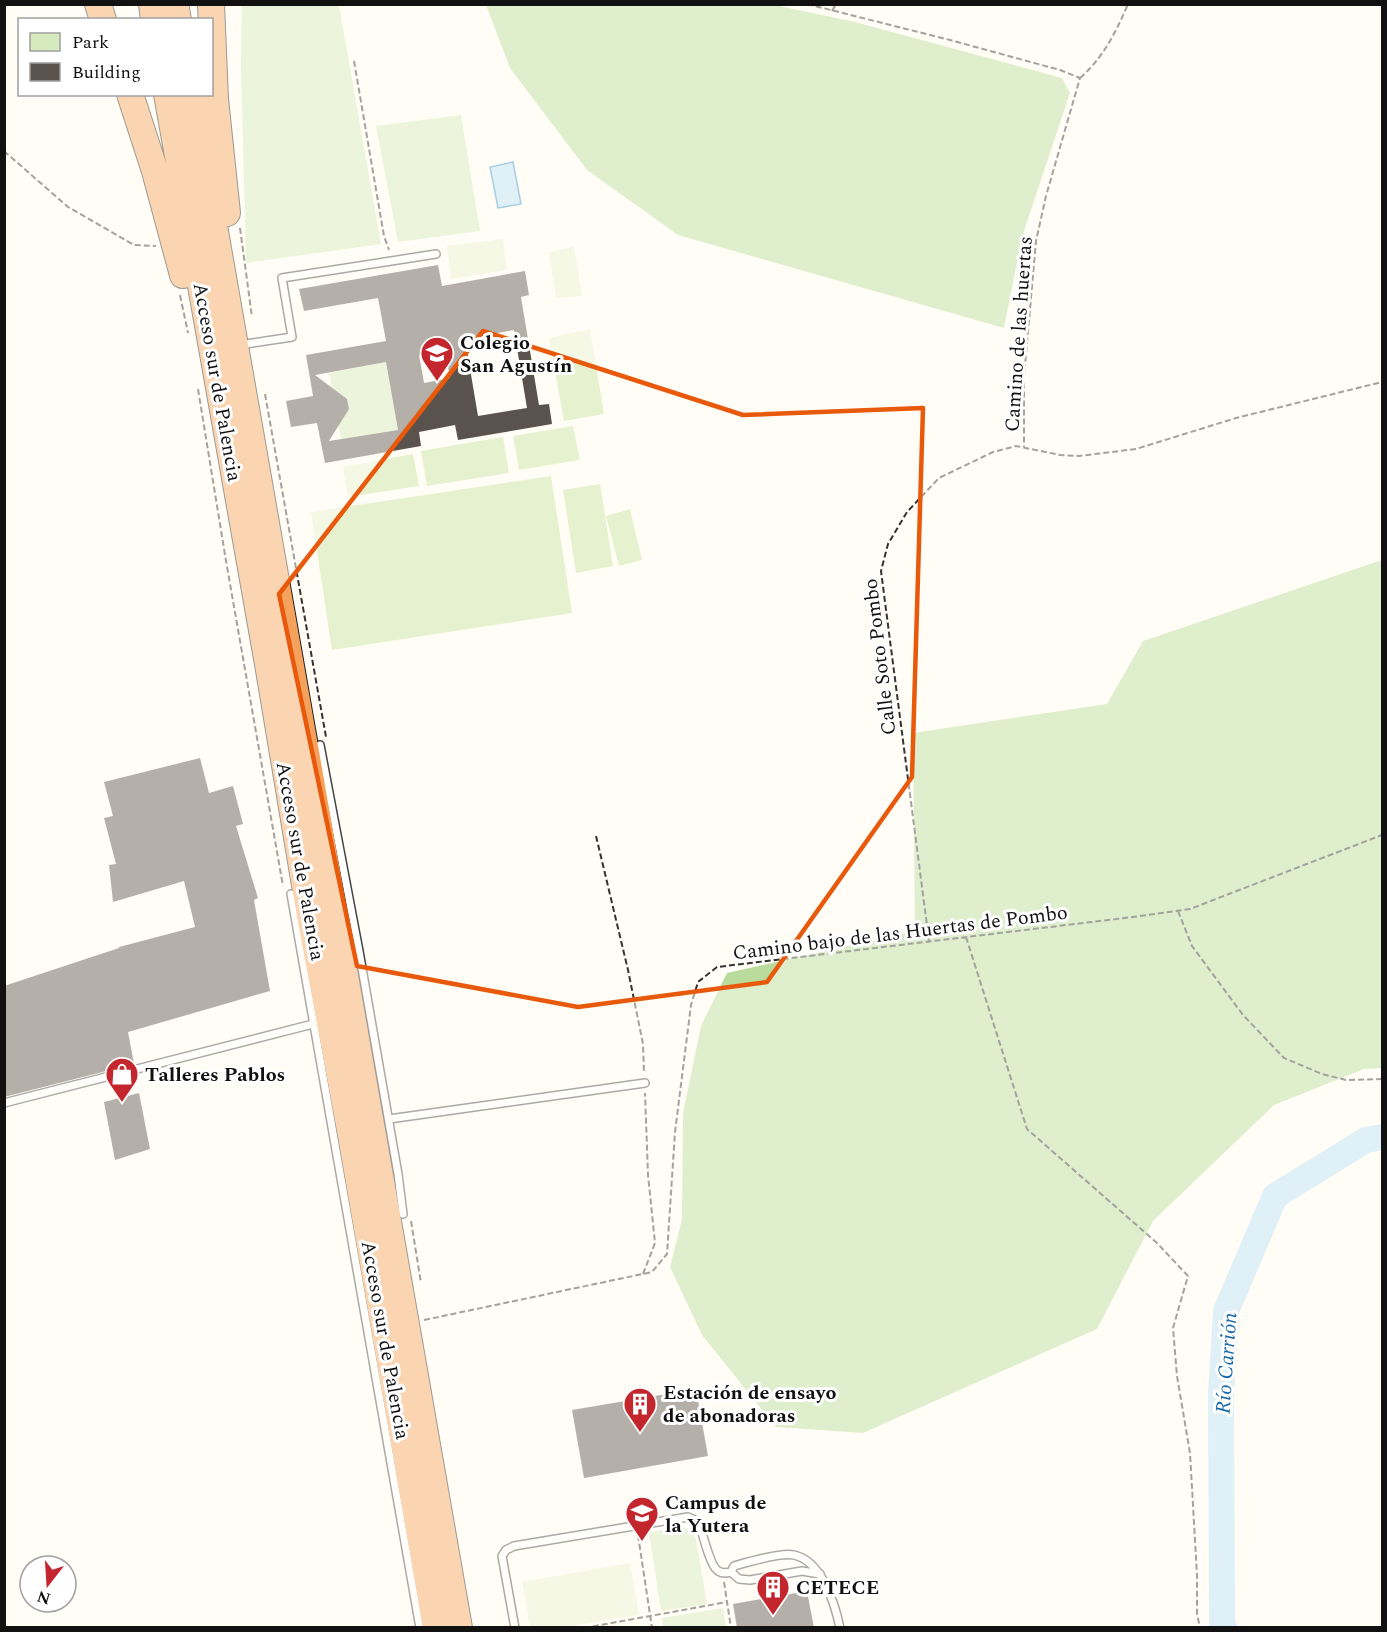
<svg xmlns="http://www.w3.org/2000/svg" width="1387" height="1632" viewBox="0 0 1387 1632" font-family="Spectral,serif">
	<style>
		.green { fill: #d5ebbd }
		.forest { fill: #b9dc9c }
		.pitch { fill: #e6f2cf }
		.water { fill: #b9e0f7; stroke: #3f96cf; stroke-width: 1.5 }
		.lines { fill: none; stroke-linecap: round; stroke-linejoin: round }
		.river { stroke: #b9e0f7; stroke-width: 26 }
		.building { fill: #5a524d; fill-rule: evenodd }
		.service-casing { stroke: #444; stroke-width: 10 }
		.motorway-casing { stroke: #222; stroke-width: 28 }
		.path { stroke: #333; stroke-width: 2; stroke-dasharray: 6 3; stroke-linecap: butt }
		.service { stroke: #fff; stroke-width: 7 }
		.motorway { stroke: #f5a25d; stroke-width: 26 }
		.marked { fill: none; stroke: #e8590c; stroke-width: 4.5; stroke-linejoin: round }
		.labels { text-anchor: middle; stroke-width: 6; stroke-linejoin: round; paint-order: stroke }
		.street-label { font-size: 20px; fill: #111; stroke: #fff }
		.poi-label { font-size: 20px; font-weight: bold; fill: #111; stroke: #fff; text-anchor: start }
		.water-label { font-size: 21px; font-style: italic; fill: #1768a6; stroke: #fff }
	</style>
	<rect width="100%" height="100%" fill="#fffdf5"/>
	<path class="green" d="M 242,5 L 339,5 L 381,244 L 246,263 L 241,66 Z
		M 461,115 L 480,231 L 398,242 L 376,126 Z
		M 386,362 L 398,430 L 341,439 L 337,419 L 349,408 L 347,399 L 338,392 L 333,393 L 329,373 Z
		M 678,1526 C 688,1528 691,1530 696,1539 L 707,1604 L 661,1611 L 649,1533 Z
		M 723,1608 L 726,1627 L 663,1627 L 662,1618 Z"/>
	<path class="forest" d="M 486,5 L 775,5 L 855,22 L 1062,78 L 1070,93 L 1022,237 L 1004,328 L 678,235 L 587,170 L 510,68 Z
		M 1382,560 L 1382,1068 L 1364,1069 L 1274,1105 L 1153,1221 L 1097,1329 L 863,1433 L 776,1427 L 702,1335 L 670,1267 L 682,1219 L 683,1113 L 701,1026 L 727,973 L 915,931 L 913,733 L 1107,704 L 1143,641 Z"/>
	<path class="pitch" d="M 503,239 L 507,270 L 451,279 L 447,246 Z
		M 574,247 L 582,296 L 556,298 L 549,252 Z
		M 590,329 L 604,414 L 564,421 L 549,338 Z
		M 573,426 L 580,460 L 519,470 L 513,436 Z
		M 503,437 L 509,473 L 427,486 L 421,451 Z
		M 413,454 L 419,486 L 348,497 L 343,467 Z
		M 551,476 L 572,613 L 332,650 L 311,512 Z
		M 600,484 L 613,566 L 576,573 L 563,490 Z
		M 630,509 L 642,560 L 619,566 L 606,516 Z
		M 630,1563 L 639,1615 L 565,1627 L 530,1627 L 522,1582 Z"/>
	<path class="water" d="M 513,162 L 521,204 L 498,208 L 490,167 Z"/>
	<g class="lines">
		<path class="river" d="M 1224,1628 L 1222,1621 L 1221,1394 L 1226,1311 L 1275,1196 L 1366,1140 L 1382,1137"/>
	</g>
	<path class="building" d="M 438,265 L 442,286 L 525,271 L 529,295 L 521,297 L 539,405 L 549,404 L 552,424 L 458,440 L 455,425 L 419,432 L 421,446 L 325,463 L 317,423 L 291,427 L 286,401 L 313,396 L 306,355 L 386,341 L 378,298 L 304,311 L 299,289 ZM 514,330 L 527,408 L 478,416 L 465,339 ZM 445,350 L 450,378 L 424,383 L 419,355 ZM 386,362 L 398,430 L 329,441 L 349,409 L 347,399 L 315,375 Z
		M 200,758 L 209,793 L 233,786 L 243,824 L 236,826 L 258,898 L 254,900 L 270,991 L 128,1032 L 134,1064 L 4,1097 L 4,986 L 119,948 L 119,947 L 195,927 L 184,881 L 113,902 L 109,865 L 116,864 L 104,818 L 113,816 L 104,782 Z
		M 139,1093 L 150,1149 L 115,1160 L 104,1102 Z
		M 696,1389 L 708,1456 L 584,1478 L 572,1410 Z
		M 807,1591 L 814,1628 L 737,1628 L 733,1604 Z"/>
	<g class="lines">
		<defs>
			<path id="service" d="M 246,344 L 292,337 L 282,278 L 436,254
				M 320,745 L 359,951 L 398,1174 L 403,1214
				M 291,894 L 420,1628
				M 4,1103 L 313,1024
				M 389,1119 L 645,1083
				M 731,1572 L 739,1579 L 750,1580 L 802,1571 L 820,1574
				M 515,1628 L 502,1556 L 506,1550 L 514,1546 L 688,1517 L 699,1522 C 702,1532 710,1565 717,1570 C 721,1574 726,1573 731,1572 L 734,1566 C 748,1562 781,1552 794,1555 C 822,1561 835,1604 840,1628"/>
			<path id="motorway" d="M 98,4 L 103,20
				M 152,4 L 154,20
				M 175,4 L 178,20
				M 211,4 L 215,99 L 227,213
				M 130,94 L 155,171 L 183,275
				M 167,94 L 268,664 L 310,915 L 351,1135 L 436,1628
				M 191,94 L 459,1628"/>
		</defs>
		<use href="#service" class="service-casing"/>
		<use href="#motorway" class="motorway-casing"/>
		<path class="path" d="M 807,4 L 950,40 L 1060,70 L 1080,78 L 1046,196 L 1036,241 L 1024,377 L 1024,447
			M 832,11 L 836,4
			M 354,61 L 384,236 L 389,250
			M 1080,78 C 1103,58 1116,32 1128,4
			M 4,151 L 68,207 L 134,245 L 156,246
			M 240,228 L 252,317
			M 180,295 L 188,333
			M 198,389 L 226,561 L 283,886
			M 265,394 L 326,737
			M 596,836 L 628,970 L 643,1044 L 644,1072
			M 1178,911 L 1192,946 L 1243,1015 L 1284,1058 L 1322,1074 L 1346,1080 L 1382,1079
			M 966,937 L 1027,1129 L 1157,1243 L 1188,1276 L 1173,1328 L 1177,1376 L 1190,1453 L 1197,1575 L 1197,1614 L 1200,1628
			M 929,941 L 881,571 L 888,544 L 907,512 L 939,478 L 993,452 L 1016,446 L 1060,455 L 1079,456 L 1136,449 L 1236,418 L 1382,382
			M 411,1221 L 421,1283
			M 643,1274 L 655,1243 L 648,1175 L 645,1093
			M 424,1320 L 652,1272 L 667,1254 L 675,1132 L 691,1005 L 698,982 L 717,967 L 1133,917 L 1190,909 L 1382,835
			M 638,1535 L 652,1628
			M 724,1582 L 731,1628
			M 584,1628 L 727,1602"/>
		<use href="#service" class="service"/>
		<use href="#motorway" class="motorway"/>
	</g>
	<path d="M0 0H1387V1632H0ZM 483,331 L 743,415 L 923,408 L 912,777 L 767,982 L 578,1007 L 357,966 L 279,594 Z" fill="#fffdf5" fill-opacity=".55" fill-rule="evenodd"/>
	<path class="marked" d="M 483,331 L 743,415 L 923,408 L 912,777 L 767,982 L 578,1007 L 357,966 L 279,594 Z"/>
	<defs>
		<symbol id="school-pin" viewBox="-11 -11 22 30"><path d="M0 17L-7.5 6A9.5 9.5 0 1 1 7.5 6Z" fill="#c4262e" stroke="#fff"/><path d="M0-5L7-2L0 1L-7-2ZM-4 1L0 2.5L4 1V4Q0 6-4 4Z" fill="#fff"/></symbol>
		<symbol id="shop-pin" viewBox="-11 -11 22 30"><path d="M0 17L-7.5 6A9.5 9.5 0 1 1 7.5 6Z" fill="#c4262e" stroke="#fff"/><path d="M-5-2.5h2.3a2.7 3.5 0 0 1 5.4 0H5L5.5 6h-11ZM-1.5-2.5h3a1.5 2.3 0 0 0-3 0Z" fill="#fff"/></symbol>
		<symbol id="building-pin" viewBox="-11 -11 22 30"><path d="M0 17L-7.5 6A9.5 9.5 0 1 1 7.5 6Z" fill="#c4262e" stroke="#fff"/><path d="M-4-6H4V6H1V3H-1V6H-4ZM-2.5-4.3h1.7v1.8h-1.7ZM.8-4.3h1.7v1.8H.8ZM-2.5-1h1.7V.8h-1.7ZM.8-1h1.7V.8H.8Z" fill="#fff"/></symbol>
		<symbol id="university-pin" viewBox="-11 -11 22 30"><path d="M0 17L-7.5 6A9.5 9.5 0 1 1 7.5 6Z" fill="#c4262e" stroke="#fff"/><path d="M0-5L7-2L0 1L-7-2ZM-4 1L0 2.5L4 1V4Q0 6-4 4Z" fill="#fff"/></symbol>
	</defs>
	<g fill-rule="evenodd">
		<use href="#school-pin" x="418" y="334" width="38" height="52"/>
		<use href="#shop-pin" x="103" y="1055" width="38" height="52"/>
		<use href="#building-pin" x="621" y="1385" width="38" height="52"/>
		<use href="#university-pin" x="623" y="1494" width="38" height="52"/>
		<use href="#building-pin" x="754" y="1568" width="38" height="52"/>
	</g>
	<g class="labels">
		<g class="street-label">
			<text transform="translate(1018 334) rotate(-86)" y="7">Camino de las huertas</text>
			<text transform="translate(218 382) rotate(80)" y="7">Acceso sur de Palencia</text>
			<text transform="translate(879 657) rotate(-97)" y="7">Calle Soto Pombo</text>
			<text transform="translate(301 861) rotate(80)" y="7">Acceso sur de Palencia</text>
			<text transform="translate(900 932) rotate(-7)" y="7">Camino bajo de las Huertas de Pombo</text>
			<text transform="translate(386 1340) rotate(80)" y="7">Acceso sur de Palencia</text>
		</g>
		<g class="poi-label">
			<text x="460" y="349">Colegio<tspan x="460" dy="23">San Agustín</tspan></text>
			<text x="145" y="1081">Talleres Pablos</text>
			<text x="663" y="1399">Estación de ensayo<tspan x="663" dy="23">de abonadoras</tspan></text>
			<text x="665" y="1509">Campus de<tspan x="665" dy="23">la Yutera</tspan></text>
			<text x="796" y="1594">CETECE</text>
		</g>
		<g class="water-label">
			<text transform="translate(1226 1363) rotate(-86)" y="7">Río Carrión</text>
		</g>
	</g>
	<rect width="1387" height="1632" fill="none" stroke="#111111" stroke-width="12"/>
	<rect x="18" y="18" width="195" height="78" fill="#ffffff" stroke="#a0a0a0" stroke-width="1.5"/>
	<rect x="30" y="33" width="30" height="18" fill="#d5ebbd" stroke="#a0a0a0" stroke-width="1.5"/>
	<text x="72" y="48" font-size="18" fill="#111111">Park</text>
	<rect x="30" y="63" width="30" height="18" fill="#5a524d" stroke="#a0a0a0" stroke-width="1.5"/>
	<text x="72" y="78" font-size="18" fill="#111111">Building</text>
	<g transform="translate(48 1584) rotate(197)"><circle r="28" fill="#ffffff" stroke="#a0a0a0" stroke-width="1.5"/>
	<path d="M0-4.5L10 22L0 15L-10 22Z" fill="#c4262e"/>
	<text y="-9" font-size="16" font-weight="bold" text-anchor="middle" fill="#111111">N</text>
	</g>
</svg>
